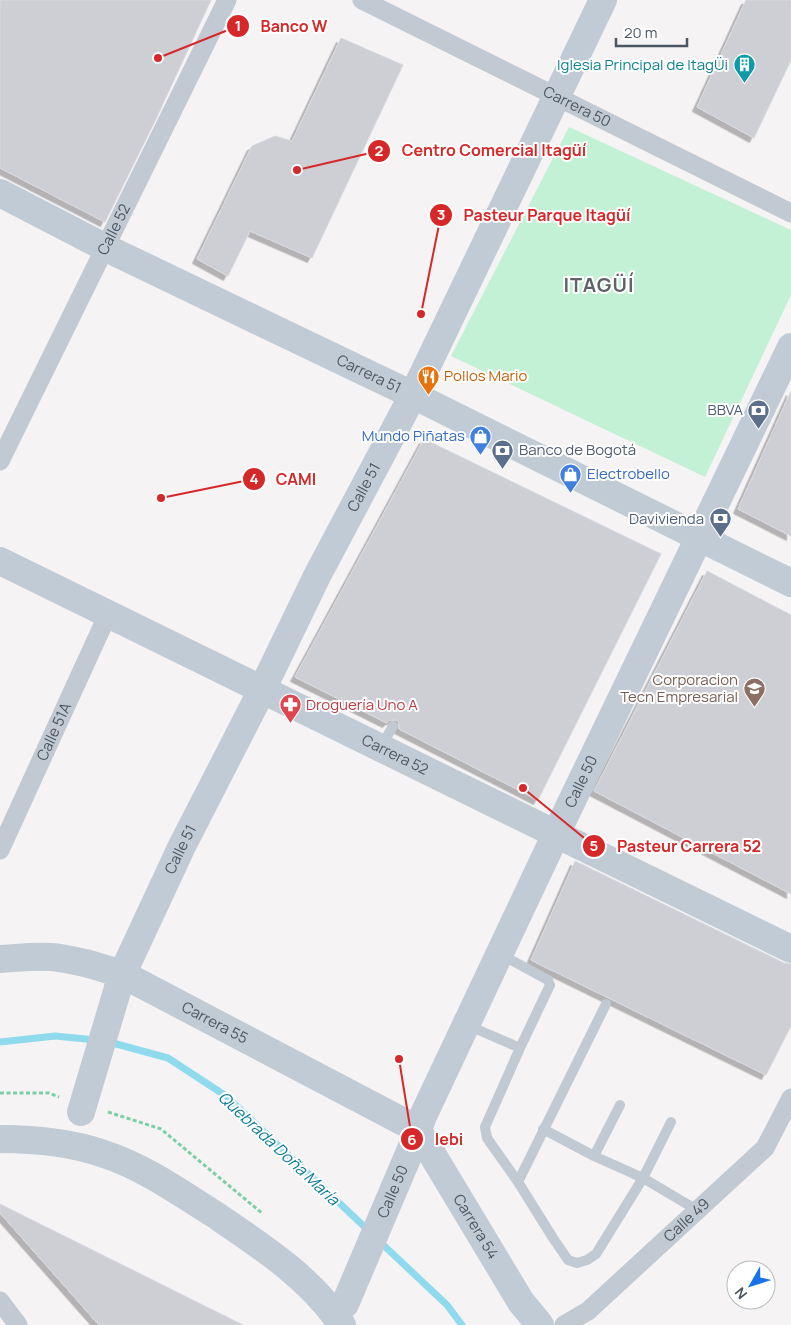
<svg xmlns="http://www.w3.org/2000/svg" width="791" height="1325" viewBox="0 0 791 1325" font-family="Manrope,sans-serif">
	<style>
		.green { fill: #c3f1d5 }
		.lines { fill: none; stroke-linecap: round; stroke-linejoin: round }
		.stream { stroke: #90daee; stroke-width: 7 }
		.building { fill: #cdcfd5; stroke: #d7d9de; filter: url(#shadow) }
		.path { stroke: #7ad0a6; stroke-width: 3; stroke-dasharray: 4 2.5; stroke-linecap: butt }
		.lane { stroke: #c1cad2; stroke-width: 10 }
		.street { stroke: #c1cad2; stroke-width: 19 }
		.secondary { stroke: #c1cbd6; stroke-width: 28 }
		.secondary-bridge { stroke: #c1cbd6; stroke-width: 28 }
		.labels { text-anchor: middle; stroke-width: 4; stroke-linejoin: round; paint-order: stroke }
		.culture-label { font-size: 15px; fill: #0d838f; stroke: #fff; text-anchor: end }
		.street-label { font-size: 15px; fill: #4a5661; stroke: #fff }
		.food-label { font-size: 15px; fill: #c56008; stroke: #fff; text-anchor: start }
		.service-label { font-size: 15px; fill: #4e5e75; stroke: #fff; text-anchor: end }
		.shop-label { font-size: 15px; fill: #366cbe; stroke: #fff; text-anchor: end }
		.education-label { font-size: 15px; fill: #785e54; stroke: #fff; text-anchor: end }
		.health-label { font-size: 15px; fill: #be3a42; stroke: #fff; text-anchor: start }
		.water-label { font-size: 16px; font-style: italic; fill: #0c7c9b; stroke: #fff }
		.district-label { font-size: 20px; font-weight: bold; letter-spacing: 1px; fill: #5f6368; stroke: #fff }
		.leader { fill: none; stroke: #d62828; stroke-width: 2 }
		.callout-dot { fill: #d62828; stroke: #fff; stroke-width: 2 }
		.mark-label { font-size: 15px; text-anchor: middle; font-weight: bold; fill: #fff }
		.callout-label { font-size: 16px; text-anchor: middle; font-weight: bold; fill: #d62828; stroke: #fff; stroke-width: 4; stroke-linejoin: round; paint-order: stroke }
	</style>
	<defs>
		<filter id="shadow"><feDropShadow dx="-4.5" dy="4.5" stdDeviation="0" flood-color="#0004"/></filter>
	</defs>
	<rect width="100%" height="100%" fill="#f5f3f3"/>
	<path class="green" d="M 569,127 L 791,230 L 791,295 L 705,477 L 451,356 Z"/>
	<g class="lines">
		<path class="stream" d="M 0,1042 L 55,1036 L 96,1040
			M 109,1042 L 168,1058 L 226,1096 L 370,1232
			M 378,1240 L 447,1305 L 462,1325"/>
	</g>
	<path class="building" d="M 0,0 L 211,0 L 156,119 L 105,222 L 0,168 Z
		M 746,0 L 791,0 L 791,60 L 754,138 L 697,107 Z
		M 341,38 L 403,65 L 312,258 L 250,231 L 228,276 L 197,259 L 252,146 L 275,136 L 292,141 Z
		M 791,391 L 791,536 L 738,509 Z
		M 424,439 L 661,554 L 538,800 L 399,729 L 399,723 L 396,720 L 390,720 L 387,723 L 295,677 Z
		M 707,571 L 791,615 L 791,894 L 594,791 Z
		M 575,861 L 784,963 L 791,964 L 791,1026 L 766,1075 L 531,960 Z
		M 0,1204 L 243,1325 L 99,1325 L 0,1213 Z"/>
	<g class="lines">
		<path class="path" d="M 0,1093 L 49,1093 L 59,1097
			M 108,1112 L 161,1129 L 263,1214"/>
		<path class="lane" d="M 381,747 L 393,726
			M 500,954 L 548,980 L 550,985 L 520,1048 L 485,1127 L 487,1138 L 518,1182 L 553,1238 L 568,1260 L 577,1263 L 587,1260 L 596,1254 L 643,1178 L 671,1122
			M 467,1025 L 520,1048
			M 543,1129 L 594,1156 L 643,1178 L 697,1210
			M 594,1156 L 620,1105
			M 518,1182 L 606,1004"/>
		<g class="street">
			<path id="s1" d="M 362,0 L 791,213"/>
			<path id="s2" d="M 0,461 L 227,0"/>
			<path id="s3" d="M 0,850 L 108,614"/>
			<path d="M 0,1301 L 18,1325"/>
			<path id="s4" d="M 564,1325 L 588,1311 L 765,1148 L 791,1098"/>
		</g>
		<g class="secondary">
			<path id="s5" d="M 0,193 L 106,248 L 421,399 L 791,583"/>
			<path id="s6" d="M 0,561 L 556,834 L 791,949"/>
			<path id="s7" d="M 0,959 C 17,958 34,956 51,957 C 75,959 99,967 122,974 L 417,1129"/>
			<path id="s8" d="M 118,988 L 127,964 L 182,846 L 262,690 L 317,576 L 413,395 L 603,0"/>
			<path id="s9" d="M 417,1129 L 521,1302 L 540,1325"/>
			<path d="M 0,1139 C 36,1139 70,1142 104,1154 C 144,1167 179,1192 214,1214 C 261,1246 310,1277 342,1325"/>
			<path id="s10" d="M 411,1149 L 423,1116 L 556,834 L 791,347"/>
		</g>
		<g class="secondary-bridge">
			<path d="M 81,1112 L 118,988"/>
			<path id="s11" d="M 345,1304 L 411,1149"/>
		</g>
	</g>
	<defs>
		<symbol id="building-pin" viewBox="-11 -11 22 30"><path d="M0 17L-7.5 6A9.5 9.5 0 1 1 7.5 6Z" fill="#0f9aa8" stroke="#fff"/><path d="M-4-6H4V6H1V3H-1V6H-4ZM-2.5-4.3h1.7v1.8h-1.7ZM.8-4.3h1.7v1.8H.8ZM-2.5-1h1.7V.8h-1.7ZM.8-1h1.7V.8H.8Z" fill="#fff"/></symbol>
		<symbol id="restaurant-pin" viewBox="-11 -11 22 30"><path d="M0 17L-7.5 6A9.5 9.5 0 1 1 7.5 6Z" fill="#e8710a" stroke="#fff"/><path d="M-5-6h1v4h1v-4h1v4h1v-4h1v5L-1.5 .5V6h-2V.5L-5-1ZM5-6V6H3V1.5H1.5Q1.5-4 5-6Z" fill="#fff"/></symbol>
		<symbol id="bank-pin" viewBox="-11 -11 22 30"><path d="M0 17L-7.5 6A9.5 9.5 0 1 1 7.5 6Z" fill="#5c6f8a" stroke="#fff"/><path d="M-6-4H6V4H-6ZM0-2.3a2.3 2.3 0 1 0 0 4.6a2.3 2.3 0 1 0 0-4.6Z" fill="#fff"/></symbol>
		<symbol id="shop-pin" viewBox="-11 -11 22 30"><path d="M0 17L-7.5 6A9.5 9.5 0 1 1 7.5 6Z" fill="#3f7fe0" stroke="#fff"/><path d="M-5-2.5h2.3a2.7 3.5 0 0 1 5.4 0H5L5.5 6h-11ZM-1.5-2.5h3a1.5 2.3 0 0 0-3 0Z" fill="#fff"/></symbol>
		<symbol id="school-pin" viewBox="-11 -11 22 30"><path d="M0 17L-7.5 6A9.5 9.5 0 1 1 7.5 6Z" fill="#8d6e63" stroke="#fff"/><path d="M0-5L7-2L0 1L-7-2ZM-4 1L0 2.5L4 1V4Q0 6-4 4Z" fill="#fff"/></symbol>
		<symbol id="pharmacy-pin" viewBox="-11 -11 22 30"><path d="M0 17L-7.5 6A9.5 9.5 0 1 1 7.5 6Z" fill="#e0444e" stroke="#fff"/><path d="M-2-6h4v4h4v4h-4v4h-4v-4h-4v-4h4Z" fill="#fff"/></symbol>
	</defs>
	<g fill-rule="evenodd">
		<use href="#building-pin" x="732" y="52" width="25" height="34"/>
		<use href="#restaurant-pin" x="416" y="364" width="25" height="34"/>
		<use href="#bank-pin" x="746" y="398" width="25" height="34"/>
		<use href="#shop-pin" x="468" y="424" width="25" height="34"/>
		<use href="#bank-pin" x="490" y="438" width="25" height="34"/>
		<use href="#shop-pin" x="558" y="462" width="25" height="34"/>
		<use href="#bank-pin" x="708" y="506" width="25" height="34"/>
		<use href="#school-pin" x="742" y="676" width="25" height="34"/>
		<use href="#pharmacy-pin" x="278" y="692" width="25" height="34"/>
	</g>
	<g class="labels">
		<g class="culture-label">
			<text x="728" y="70">Iglesia Principal de ItagÜi</text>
		</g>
		<g class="street-label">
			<text dy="5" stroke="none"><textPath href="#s1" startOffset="240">Carrera 50</textPath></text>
			<text dy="5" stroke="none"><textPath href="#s2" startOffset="258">Calle 52</textPath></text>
			<text dy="5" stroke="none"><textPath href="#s5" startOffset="411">Carrera 51</textPath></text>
			<text dy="5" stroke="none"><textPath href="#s8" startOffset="558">Calle 51</textPath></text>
			<text dy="5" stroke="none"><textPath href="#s3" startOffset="130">Calle 51A</textPath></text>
			<text dy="5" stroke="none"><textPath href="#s6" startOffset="440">Carrera 52</textPath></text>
			<text dy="5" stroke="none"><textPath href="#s10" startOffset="405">Calle 50</textPath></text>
			<text dy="5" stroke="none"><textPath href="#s8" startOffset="152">Calle 51</textPath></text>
			<text dy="5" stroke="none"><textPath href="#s7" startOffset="229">Carrera 55</textPath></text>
			<text dy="5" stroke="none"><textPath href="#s11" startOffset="122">Calle 50</textPath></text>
			<text dy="5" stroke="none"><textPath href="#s4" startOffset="162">Calle 49</textPath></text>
			<text dy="5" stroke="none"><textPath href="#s9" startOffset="114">Carrera 54</textPath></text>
		</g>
		<g class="food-label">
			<text x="444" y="381">Pollos Mario</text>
		</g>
		<g class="service-label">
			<text x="743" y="415">BBVA</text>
			<text x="519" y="455" text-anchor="start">Banco de Bogotá</text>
			<text x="704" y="524">Davivienda</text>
		</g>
		<g class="shop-label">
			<text x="465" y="441">Mundo Piñatas</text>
			<text x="587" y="479" text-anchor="start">Electrobello</text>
		</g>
		<g class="education-label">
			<text x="738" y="685">Corporacion<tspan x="738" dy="17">Tecn Empresarial</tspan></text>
		</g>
		<g class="health-label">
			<text x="306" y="710">Droguería Uno A</text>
		</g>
		<g class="water-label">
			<text transform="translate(279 1148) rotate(43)" y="6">Quebrada Doña María</text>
		</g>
		<g class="district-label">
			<text x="599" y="292">ITAGÜÍ</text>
		</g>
	</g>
	<path class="leader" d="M158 58L238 26M297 170L379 151M421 314L441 215M161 498L254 479M523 788L594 846M399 1059L412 1139"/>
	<g class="callout-dot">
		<circle cx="158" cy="58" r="5"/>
		<circle cx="297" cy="170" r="5"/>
		<circle cx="421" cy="314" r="5"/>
		<circle cx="161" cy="498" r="5"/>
		<circle cx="523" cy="788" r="5"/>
		<circle cx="399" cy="1059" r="5"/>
		<circle cx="238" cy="26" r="12"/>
		<circle cx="379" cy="151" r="12"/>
		<circle cx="441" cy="215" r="12"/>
		<circle cx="254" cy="479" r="12"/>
		<circle cx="594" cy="846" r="12"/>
		<circle cx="412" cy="1139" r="12"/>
	</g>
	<g class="mark-label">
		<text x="238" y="31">1</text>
		<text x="379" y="156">2</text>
		<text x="441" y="220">3</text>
		<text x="254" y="484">4</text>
		<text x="594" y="851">5</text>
		<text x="412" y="1145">6</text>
	</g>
	<g class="callout-label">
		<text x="294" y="32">Banco W</text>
		<text x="494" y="156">Centro Comercial Itagüí</text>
		<text x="547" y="221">Pasteur Parque Itagüí</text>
		<text x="296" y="485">CAMI</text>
		<text x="689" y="852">Pasteur Carrera 52</text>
		<text x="449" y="1145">Iebi</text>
	</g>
	<g transform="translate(751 1285) rotate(231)"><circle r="24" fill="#ffffff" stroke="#b7bbc0"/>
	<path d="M0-4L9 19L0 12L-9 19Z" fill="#1a73e8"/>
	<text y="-8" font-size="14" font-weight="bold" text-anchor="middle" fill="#4a5661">N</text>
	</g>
	<path d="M616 38v8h71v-8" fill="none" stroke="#4a5661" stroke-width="2.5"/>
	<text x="624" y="38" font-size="15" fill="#4a5661" stroke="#ffffff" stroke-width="4" paint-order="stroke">20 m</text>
</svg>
